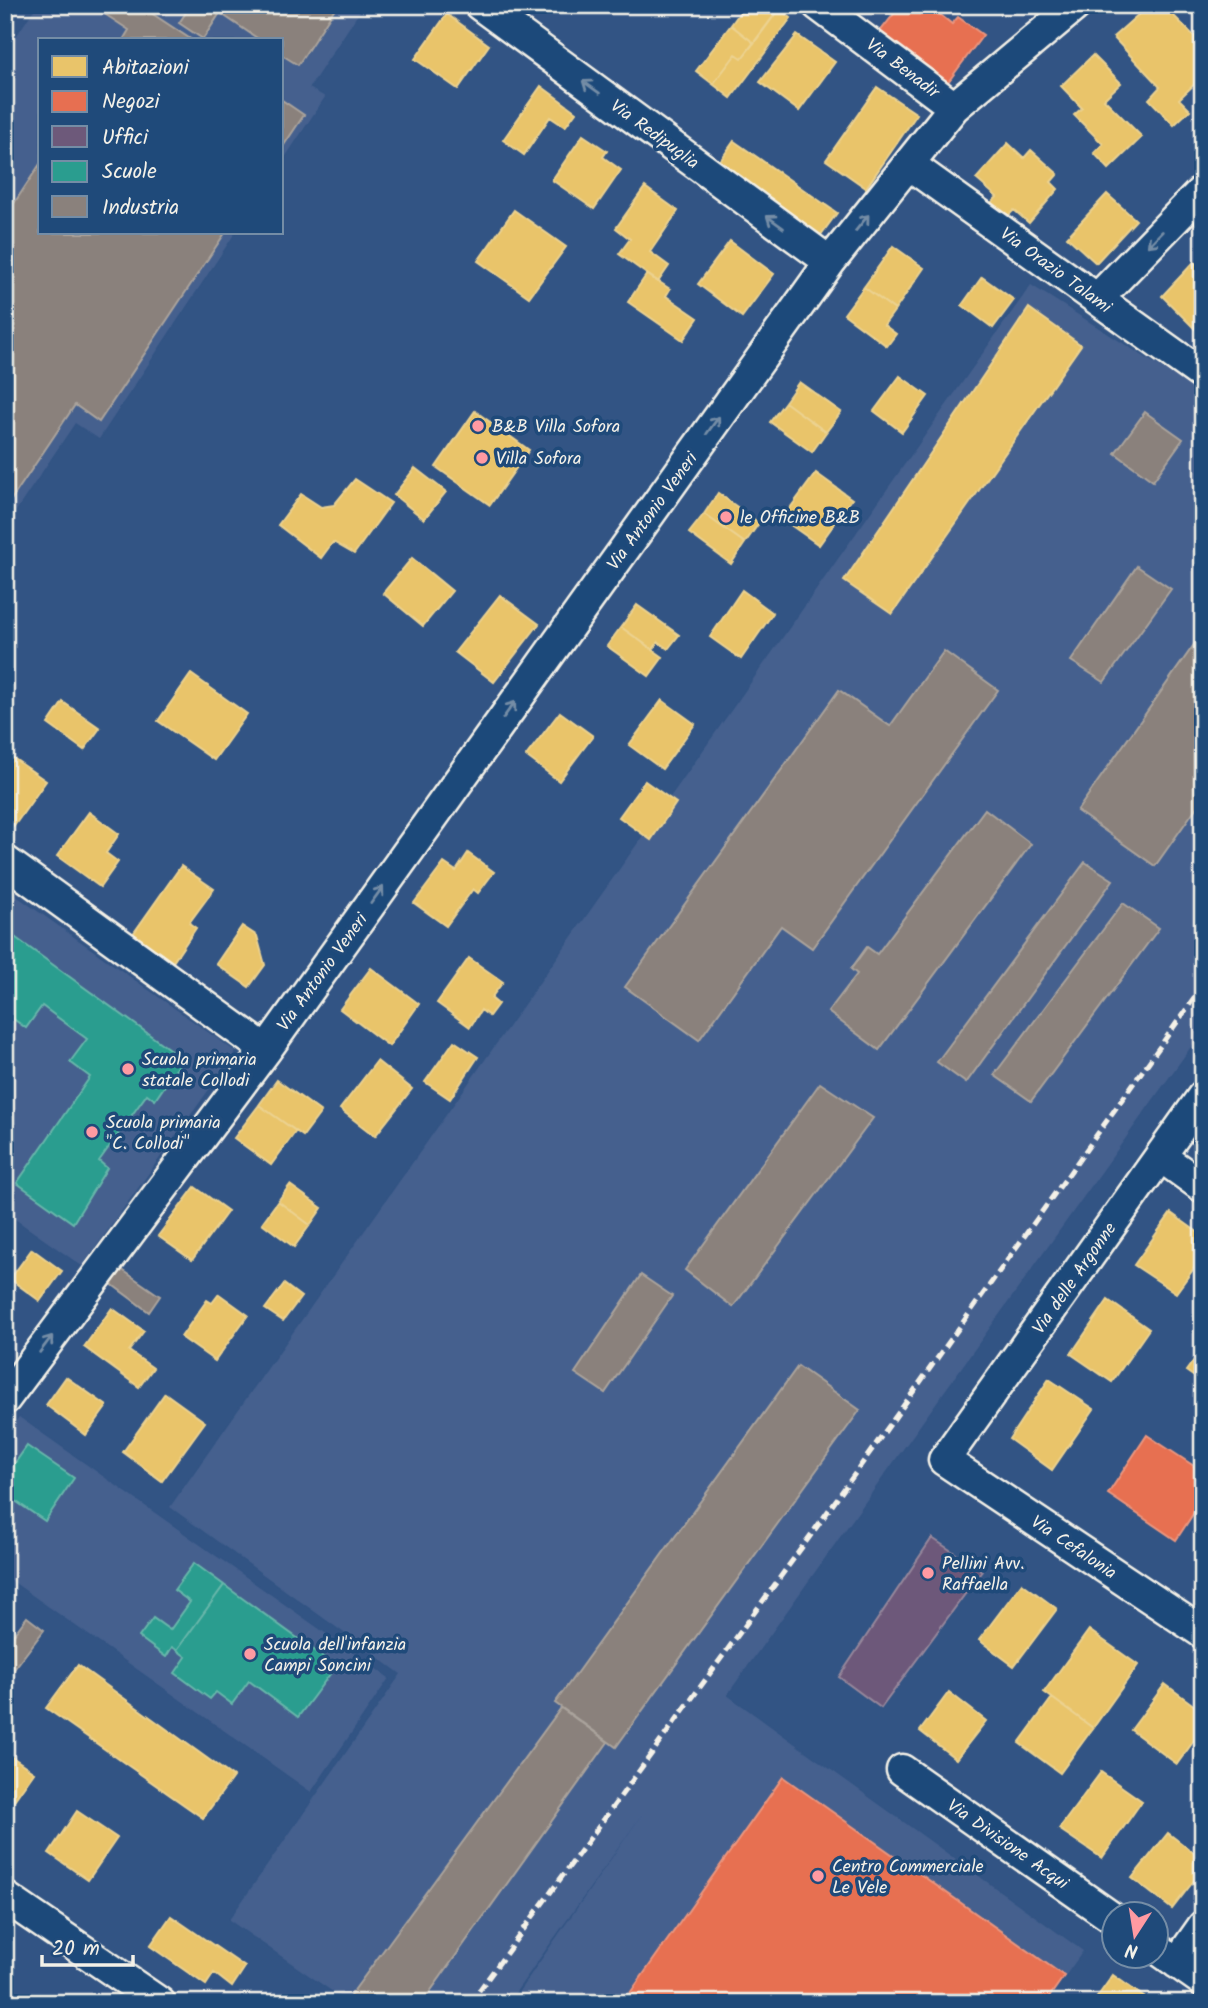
<svg xmlns="http://www.w3.org/2000/svg" width="1208" height="2008" viewBox="0 0 1208 2008" font-family="Kalam,sans-serif">
	<style>
		.built { fill: #45608e }
		.homes { fill: #e9c46a; stroke: #ecd290; stroke-width: 2 }
		.shops { fill: #e76f51; stroke: #eb967e; stroke-width: 2 }
		.offices { fill: #6d597a; stroke: #96879b; stroke-width: 2 }
		.schools { fill: #2a9d8f; stroke: #67b6aa; stroke-width: 2 }
		.industry { fill: #8a817c; stroke: #aaa39c; stroke-width: 2 }
		.lines { fill: none; stroke-linecap: round; stroke-linejoin: round }
		.minor-casing { stroke: #f4f1e8; stroke-width: 35 }
		.minor { stroke: #1f4a7a; stroke-width: 30 }
		.rail { stroke: #f4f1e8; stroke-width: 5; stroke-dasharray: 10 5; stroke-linecap: butt }
		.oneway { stroke: #748da6 }
		.poi-dot { fill: #ff9aa2; stroke: #1f4a7a; stroke-width: 2.5 }
		.labels { text-anchor: middle; stroke-width: 7; stroke-linejoin: round; paint-order: stroke }
		.street-label { font-size: 18px; fill: #f4f1e8; stroke: #1f4a7a }
		.poi-label { font-size: 18px; fill: #f4f1e8; stroke: #1f4a7a; text-anchor: start }
	</style>
	<rect width="100%" height="100%" fill="#325484"/>
	<filter id="ink" filterUnits="userSpaceOnUse"><feTurbulence type="fractalNoise" baseFrequency=".0143" numOctaves="2"/><feDisplacementMap in="SourceGraphic" scale="14" xChannelSelector="R" yChannelSelector="G"/><feConvolveMatrix kernelMatrix="1 2 1 2 8 2 1 2 1" color-interpolation-filters="sRGB"/></filter>
	<g filter="url(#ink)">
		<path class="built" d="M 37,5 L 364,5 L 309,88 L 325,97 L 282,162 L 282,40 L 40,40 L 40,233 L 235,233 L 99,439 L 75,423 L 5,527 L 5,53 Z
			M 1031,285 L 1203,394 L 1203,1030 L 727,1695 L 1083,1951 L 1046,2003 L 511,2003 L 643,1813 L 508,2003 L 349,2003 L 229,1920 L 401,1674 L 170,1507 Z
			M 5,888 L 236,1052 L 82,1266 L 5,1212 Z
			M 19,1417 L 389,1678 L 311,1792 L 5,1576 L 5,1435 Z"/>
		<path class="homes" d="M 745,5 L 775,5 L 779,9 L 754,43 L 731,25 Z
			M 1149,5 L 1163,5 L 1203,45 L 1203,76 L 1179,99 L 1190,110 L 1174,125 L 1149,99 L 1160,87 L 1113,37 Z
			M 779,9 L 791,18 L 731,98 L 713,84 L 736,54 L 742,58 Z
			M 447,14 L 489,45 L 458,89 L 415,59 Z
			M 731,25 L 754,43 L 742,58 L 736,54 L 713,84 L 696,71 Z
			M 797,35 L 835,62 L 799,111 L 760,82 Z
			M 1093,55 L 1121,83 L 1104,99 L 1142,137 L 1109,169 L 1094,153 L 1103,144 L 1074,115 L 1082,108 L 1061,86 Z
			M 541,86 L 576,112 L 565,127 L 550,117 L 524,155 L 503,140 Z
			M 877,87 L 917,114 L 866,188 L 826,160 Z
			M 583,135 L 607,151 L 603,157 L 621,170 L 594,209 L 552,180 Z
			M 734,141 L 837,213 L 820,236 L 718,164 Z
			M 1008,143 L 1024,158 L 1031,150 L 1058,174 L 1051,182 L 1058,189 L 1029,223 L 1014,210 L 1005,219 L 989,205 L 997,197 L 976,179 Z
			M 645,187 L 678,211 L 650,252 L 669,266 L 658,282 L 619,254 L 630,239 L 616,228 Z
			M 1107,194 L 1136,220 L 1096,263 L 1067,237 Z
			M 514,210 L 566,247 L 529,297 L 478,261 Z
			M 730,241 L 774,274 L 742,317 L 698,284 Z
			M 893,246 L 924,268 L 895,310 L 864,287 Z
			M 1194,262 L 1203,271 L 1203,337 L 1162,296 Z
			M 647,274 L 670,289 L 666,296 L 698,318 L 683,340 L 628,302 Z
			M 982,277 L 1014,300 L 993,328 L 962,305 Z
			M 864,287 L 895,310 L 884,325 L 896,334 L 887,346 L 844,314 Z
			M 1029,308 L 1081,345 L 892,614 L 844,581 Z
			M 900,376 L 928,396 L 902,432 L 874,411 Z
			M 799,382 L 841,412 L 826,432 L 785,402 Z
			M 785,402 L 826,432 L 812,452 L 770,422 Z
			M 475,411 L 529,450 L 490,505 L 436,467 Z
			M 415,468 L 446,492 L 424,519 L 394,495 Z
			M 816,473 L 852,499 L 819,545 L 782,519 Z
			M 355,479 L 391,503 L 354,554 L 333,542 L 321,558 L 278,525 L 301,494 L 321,507 L 334,505 Z
			M 718,493 L 759,523 L 745,543 L 704,514 Z
			M 704,514 L 745,543 L 731,564 L 689,533 Z
			M 412,558 L 452,591 L 423,626 L 383,593 Z
			M 742,590 L 773,613 L 741,659 L 710,637 Z
			M 500,595 L 539,624 L 494,682 L 455,652 Z
			M 637,605 L 679,635 L 668,649 L 658,642 L 653,650 L 621,627 Z
			M 621,627 L 663,657 L 649,676 L 607,646 Z
			M 191,674 L 247,714 L 214,760 L 158,721 Z
			M 662,700 L 695,724 L 662,769 L 629,745 Z
			M 63,702 L 100,728 L 84,750 L 48,724 Z
			M 560,712 L 593,736 L 559,781 L 526,756 Z
			M 6,753 L 46,781 L 14,826 L 5,819 Z
			M 645,781 L 676,803 L 651,840 L 619,817 Z
			M 89,812 L 119,834 L 106,853 L 118,862 L 100,887 L 57,856 Z
			M 468,853 L 494,872 L 478,893 L 473,889 L 446,926 L 414,903 L 444,863 L 456,871 Z
			M 181,866 L 214,889 L 189,923 L 196,928 L 173,962 L 133,934 Z
			M 242,926 L 257,936 L 265,965 L 249,987 L 216,964 Z
			M 469,958 L 503,982 L 491,998 L 498,1004 L 489,1016 L 481,1010 L 470,1027 L 437,1003 Z
			M 371,968 L 419,1004 L 389,1046 L 340,1009 Z
			M 454,1041 L 478,1057 L 450,1099 L 425,1082 Z
			M 377,1061 L 412,1089 L 375,1136 L 340,1109 Z
			M 277,1080 L 321,1112 L 303,1136 L 259,1105 Z
			M 259,1105 L 296,1131 L 271,1165 L 234,1138 Z
			M 290,1185 L 322,1208 L 310,1225 L 278,1201 Z
			M 195,1187 L 228,1211 L 192,1260 L 158,1236 Z
			M 278,1201 L 310,1225 L 294,1247 L 262,1223 Z
			M 1171,1213 L 1203,1236 L 1203,1256 L 1176,1293 L 1134,1265 Z
			M 32,1249 L 62,1271 L 40,1301 L 10,1279 Z
			M 284,1284 L 301,1297 L 283,1321 L 265,1309 Z
			M 219,1294 L 248,1315 L 215,1361 L 181,1337 L 207,1300 L 212,1303 Z
			M 1108,1300 L 1149,1329 L 1112,1382 L 1071,1354 Z
			M 112,1308 L 144,1331 L 129,1351 L 153,1368 L 139,1387 L 84,1347 Z
			M 1203,1348 L 1203,1383 L 1186,1371 Z
			M 66,1377 L 107,1406 L 86,1435 L 46,1405 Z
			M 1049,1379 L 1094,1409 L 1052,1470 L 1009,1439 Z
			M 165,1393 L 205,1422 L 162,1481 L 123,1452 Z
			M 1022,1583 L 1057,1609 L 1014,1666 L 979,1640 Z
			M 1089,1630 L 1138,1665 L 1093,1728 L 1044,1692 Z
			M 78,1665 L 233,1777 L 203,1818 L 46,1708 Z
			M 1165,1684 L 1203,1712 L 1203,1719 L 1196,1728 L 1201,1731 L 1177,1764 L 1131,1730 Z
			M 949,1692 L 986,1721 L 956,1759 L 920,1731 Z
			M 1052,1698 L 1093,1728 L 1060,1773 L 1019,1743 Z
			M 5,1752 L 34,1772 L 5,1813 Z
			M 1101,1772 L 1142,1801 L 1102,1858 L 1059,1829 Z
			M 77,1811 L 117,1838 L 88,1880 L 49,1853 Z
			M 1168,1833 L 1203,1860 L 1203,1869 L 1172,1909 L 1132,1878 Z
			M 171,1916 L 245,1967 L 232,1987 L 214,1973 L 206,1985 L 150,1946 Z
			M 1113,1975 L 1137,1992 L 1152,2003 L 1093,2003 Z"/>
		<path class="shops" d="M 901,5 L 928,5 L 952,24 L 958,17 L 983,35 L 942,90 L 879,33 Z
			M 1147,1435 L 1203,1472 L 1203,1499 L 1176,1540 L 1108,1494 Z
			M 783,1777 L 1064,1976 L 1045,2003 L 623,2003 Z"/>
		<path class="offices" d="M 932,1538 L 982,1571 L 881,1708 L 839,1677 Z"/>
		<path class="schools" d="M 5,930 L 183,1059 L 155,1100 L 147,1094 L 99,1161 L 107,1168 L 73,1223 L 17,1183 L 90,1077 L 70,1062 L 87,1039 L 42,1006 L 26,1028 L 5,1013 Z
			M 27,1446 L 74,1478 L 45,1521 L 5,1494 L 5,1477 Z
			M 194,1563 L 224,1585 L 177,1650 L 172,1647 L 166,1657 L 139,1637 L 153,1618 L 170,1630 L 190,1602 L 174,1590 Z
			M 224,1585 L 336,1666 L 298,1717 L 249,1681 L 232,1704 L 216,1692 L 210,1699 L 175,1673 L 186,1657 L 177,1650 Z"/>
		<path class="industry" d="M 91,5 L 139,5 L 192,40 L 123,40 L 129,30 Z
			M 191,5 L 337,5 L 298,65 L 282,55 L 282,40 L 260,40 L 220,13 L 203,39 L 179,23 Z
			M 282,100 L 304,115 L 282,148 Z
			M 40,164 L 40,233 L 225,233 L 99,422 L 75,405 L 5,509 L 5,217 Z
			M 1145,412 L 1183,439 L 1153,481 L 1115,453 Z
			M 1137,566 L 1171,589 L 1104,682 L 1071,661 Z
			M 1203,632 L 1203,798 L 1155,866 L 1077,811 Z
			M 944,651 L 998,690 L 812,948 L 781,926 L 699,1040 L 625,987 L 839,690 L 890,726 Z
			M 985,809 L 1031,844 L 879,1050 L 828,1012 L 857,974 L 851,969 L 867,947 L 877,954 Z
			M 1085,862 L 1113,880 L 966,1083 L 937,1062 Z
			M 1123,903 L 1159,928 L 1031,1101 L 994,1075 Z
			M 820,1083 L 873,1118 L 733,1307 L 685,1270 Z
			M 121,1269 L 160,1296 L 149,1312 L 110,1283 Z
			M 641,1275 L 672,1296 L 605,1393 L 575,1373 Z
			M 798,1366 L 860,1410 L 616,1747 L 555,1703 Z
			M 27,1617 L 44,1630 L 5,1681 L 5,1646 Z
			M 561,1708 L 608,1742 L 422,2003 L 360,2003 L 350,1996 Z"/>
		<g class="lines">
			<defs>
				<path id="minor" d="M 480,5 L 830,262
					M 818,5 L 954,107
					M 910,165 L 1203,375
					M 1097,299 L 1203,190
					M 5,861 L 266,1050
					M 1203,1096 L 944,1460 L 1203,1633
					M 1160,1156 L 1203,1187
					M 5,1399 L 266,1050 L 830,262 L 954,107 L 1076,5
					M 902,1770 L 1114,1919
					M 5,1897 L 160,2003
					M 1156,1948 L 1203,1981
					M 1177,1963 L 1203,1926"/>
			</defs>
			<use href="#minor" class="minor-casing"/>
			<use href="#minor" class="minor"/>
			<path class="rail" d="M 470,2003 L 816,1528 L 1203,986"/>
		</g>
		<defs><path id="oneway-shaft" d="M-6 0H5M1.5-3L5.5 0L1.5 3" fill="none" stroke-width="1.6" stroke-linecap="round" stroke-linejoin="round" transform="scale(1.75)"/></defs>
		<g class="oneway">
			<use href="#oneway-shaft" transform="translate(591 87) rotate(-144)"/>
			<use href="#oneway-shaft" transform="translate(775 222) rotate(-144)"/>
			<use href="#oneway-shaft" transform="translate(862 223) rotate(-51)"/>
			<use href="#oneway-shaft" transform="translate(1155 239) rotate(134)"/>
			<use href="#oneway-shaft" transform="translate(713 425) rotate(-54)"/>
			<use href="#oneway-shaft" transform="translate(509 710) rotate(-54)"/>
			<use href="#oneway-shaft" transform="translate(377 895) rotate(-54)"/>
			<use href="#oneway-shaft" transform="translate(46 1344) rotate(-53)"/>
		</g>
	</g>
	<g class="poi-dot">
		<circle cx="478" cy="426" r="7"/>
		<circle cx="482" cy="458" r="7"/>
		<circle cx="726" cy="517" r="7"/>
		<circle cx="128" cy="1069" r="7"/>
		<circle cx="92" cy="1132" r="7"/>
		<circle cx="928" cy="1573" r="7"/>
		<circle cx="250" cy="1654" r="7"/>
		<circle cx="818" cy="1876" r="7"/>
	</g>
	<g class="labels">
		<g class="street-label">
			<text transform="translate(903 68) rotate(37)" y="6">Via Benadir</text>
			<text transform="translate(655 134) rotate(36)" y="6">Via Redipuglia</text>
			<text transform="translate(1056 270) rotate(36)" y="6">Via Orazio Talami</text>
			<text transform="translate(652 511) rotate(-54)" y="6">Via Antonio Veneri</text>
			<text transform="translate(322 972) rotate(-54)" y="6">Via Antonio Veneri</text>
			<text transform="translate(1074 1278) rotate(-55)" y="6">Via delle Argonne</text>
			<text transform="translate(1074 1547) rotate(34)" y="6">Via Cefalonia</text>
			<text transform="translate(1008 1844) rotate(35)" y="6">Via Divisione Acqui</text>
		</g>
		<g class="poi-label">
			<text x="492" y="432">B&amp;B Villa Sofora</text>
			<text x="496" y="464">Villa Sofora</text>
			<text x="740" y="523">le Officine B&amp;B</text>
			<text x="142" y="1065">Scuola primaria<tspan x="142" dy="21">statale Collodi</tspan></text>
			<text x="106" y="1128">Scuola primaria<tspan x="106" dy="21">"C. Collodi"</tspan></text>
			<text x="942" y="1569">Pellini Avv.<tspan x="942" dy="21">Raffaella</tspan></text>
			<text x="264" y="1650">Scuola dell'infanzia<tspan x="264" dy="21">Campi Soncini</tspan></text>
			<text x="832" y="1872">Centro Commerciale<tspan x="832" dy="21">Le Vele</tspan></text>
		</g>
	</g>
	<rect width="1208" height="2008" fill="none" stroke="#1f4a7a" stroke-width="28"/>
	<rect x="14" y="14" width="1180" height="1980" fill="none" stroke="#f4f1e8" stroke-width="2.5" filter="url(#ink)"/>
	<rect x="38" y="38" width="245" height="196" fill="#1f4a7a" stroke="#748da6" stroke-width="2"/>
	<rect x="52" y="56" width="35" height="21" fill="#e9c46a" stroke="#748da6" stroke-width="2"/>
	<text x="102" y="74" font-size="21" fill="#f4f1e8">Abitazioni</text>
	<rect x="52" y="91" width="35" height="21" fill="#e76f51" stroke="#748da6" stroke-width="2"/>
	<text x="102" y="108" font-size="21" fill="#f4f1e8">Negozi</text>
	<rect x="52" y="126" width="35" height="21" fill="#6d597a" stroke="#748da6" stroke-width="2"/>
	<text x="102" y="144" font-size="21" fill="#f4f1e8">Uffici</text>
	<rect x="52" y="161" width="35" height="21" fill="#2a9d8f" stroke="#748da6" stroke-width="2"/>
	<text x="102" y="178" font-size="21" fill="#f4f1e8">Scuole</text>
	<rect x="52" y="196" width="35" height="21" fill="#8a817c" stroke="#748da6" stroke-width="2"/>
	<text x="102" y="214" font-size="21" fill="#f4f1e8">Industria</text>
	<g transform="translate(1135 1935) rotate(192)"><circle r="33" fill="#1f4a7a" stroke="#748da6" stroke-width="2"/>
	<path d="M0-5L12 26L0 18L-12 26Z" fill="#ff9aa2"/>
	<text y="-10" font-size="19" font-weight="bold" text-anchor="middle" fill="#f4f1e8">N</text>
	</g>
	<path d="M42 1955v10h91v-10" fill="none" stroke="#f4f1e8" stroke-width="3.5"/>
	<text x="52" y="1955" font-size="21" fill="#f4f1e8" stroke="#1f4a7a" stroke-width="5" paint-order="stroke">20 m</text>
</svg>
